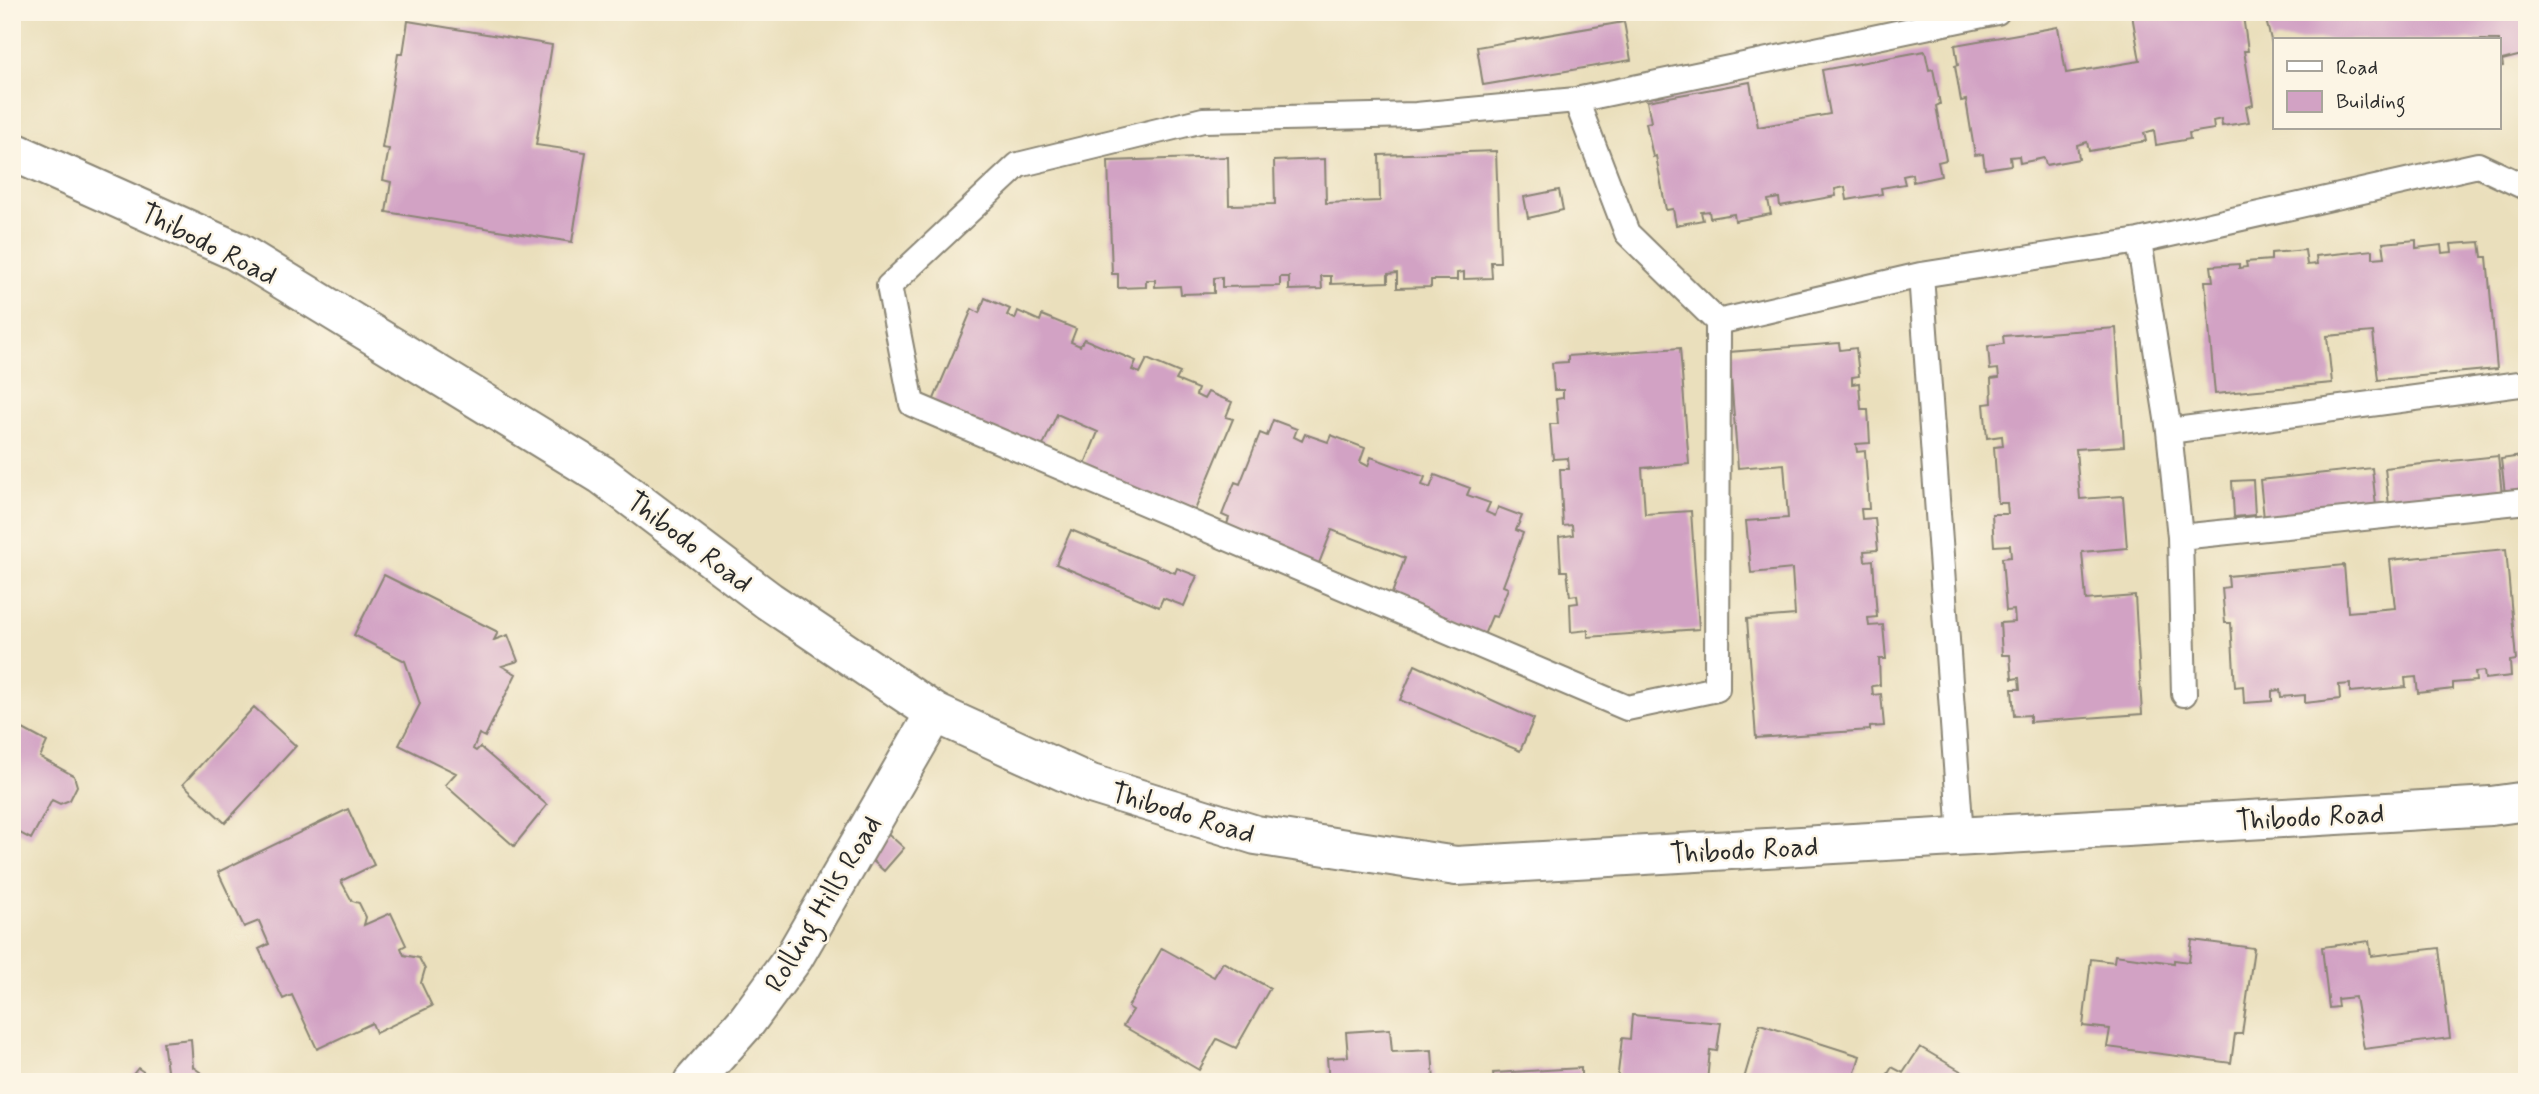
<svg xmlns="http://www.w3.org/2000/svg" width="2539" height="1094" viewBox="0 0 2539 1094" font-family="Mynerve,sans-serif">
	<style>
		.building { fill: #d2a2c4 }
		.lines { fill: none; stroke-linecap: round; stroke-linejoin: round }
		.lane-casing { stroke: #8a8574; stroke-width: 28 }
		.street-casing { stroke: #8a8574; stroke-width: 42 }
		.secondary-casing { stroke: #8a8574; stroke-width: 42 }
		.lane { stroke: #fff; stroke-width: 24 }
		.street { stroke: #fff; stroke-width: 38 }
		.secondary { stroke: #fff; stroke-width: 38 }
		.labels { text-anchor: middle; stroke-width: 5; stroke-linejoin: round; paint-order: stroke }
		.street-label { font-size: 28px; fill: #2b2b2b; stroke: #fcf5e5 }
	</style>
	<rect width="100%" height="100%" fill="#fcf5e5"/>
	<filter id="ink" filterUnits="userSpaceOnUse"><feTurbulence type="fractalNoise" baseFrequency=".0143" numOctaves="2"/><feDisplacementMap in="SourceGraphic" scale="14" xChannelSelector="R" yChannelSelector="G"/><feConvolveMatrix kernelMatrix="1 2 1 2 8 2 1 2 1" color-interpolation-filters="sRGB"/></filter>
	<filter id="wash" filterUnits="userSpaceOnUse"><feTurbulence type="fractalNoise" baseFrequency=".00686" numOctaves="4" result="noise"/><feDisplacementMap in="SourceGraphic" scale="28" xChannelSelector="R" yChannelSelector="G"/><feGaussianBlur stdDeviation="1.57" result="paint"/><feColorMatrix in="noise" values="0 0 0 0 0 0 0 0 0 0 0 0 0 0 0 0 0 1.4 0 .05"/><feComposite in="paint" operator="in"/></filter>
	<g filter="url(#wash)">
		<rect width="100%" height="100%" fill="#eadfbc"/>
		<g id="blocks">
			<path class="building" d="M 2146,12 L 2237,12 L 2237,16 L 2243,16 L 2248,51 L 2244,51 L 2253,105 L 2246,107 L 2249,122 L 2222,126 L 2221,119 L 2213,121 L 2214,129 L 2189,133 L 2190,139 L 2156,145 L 2154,130 L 2144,133 L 2146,141 L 2089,151 L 2087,142 L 2077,145 L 2079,159 L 2046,165 L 2044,158 L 2020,163 L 2019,156 L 2010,157 L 2011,165 L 1985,169 L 1983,154 L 1975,155 L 1966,100 L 1961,101 L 1955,66 L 1958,65 L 1955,45 L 2058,27 L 2066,73 L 2140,61 L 2132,15 Z
				M 2264,12 L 2527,12 L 2526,54 L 2502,60 L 2503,66 L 2499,67 L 2499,40 L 2275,40 L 2272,44 Z
				M 408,21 L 552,45 L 536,145 L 586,152 L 572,242 L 386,212 L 391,182 L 383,180 L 389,149 L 382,148 L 398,54 L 403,54 Z
				M 1624,22 L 1631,60 L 1483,85 L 1477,47 Z
				M 1925,51 L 1929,70 L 1933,69 L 1940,104 L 1936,106 L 1946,160 L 1938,162 L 1941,176 L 1913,182 L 1912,174 L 1903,176 L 1905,184 L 1881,188 L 1882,194 L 1847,200 L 1845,187 L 1835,189 L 1836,196 L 1780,206 L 1779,198 L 1768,200 L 1771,214 L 1735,221 L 1734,214 L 1710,218 L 1709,211 L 1701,212 L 1703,220 L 1676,225 L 1673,209 L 1666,210 L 1656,156 L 1653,157 L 1646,123 L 1651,122 L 1647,101 L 1750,82 L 1758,127 L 1830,114 L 1822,70 Z
				M 1496,151 L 1500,262 L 1491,262 L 1492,278 L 1464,279 L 1464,272 L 1457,273 L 1457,280 L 1431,280 L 1431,287 L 1397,288 L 1397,273 L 1388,274 L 1388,282 L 1331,284 L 1331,276 L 1321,276 L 1322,289 L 1289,290 L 1289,277 L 1280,277 L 1280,286 L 1222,287 L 1222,277 L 1214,278 L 1214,293 L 1181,294 L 1180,286 L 1155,287 L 1155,280 L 1146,280 L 1146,287 L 1118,288 L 1118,274 L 1112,274 L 1108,161 L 1228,157 L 1229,205 L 1275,204 L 1274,161 L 1325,159 L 1326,203 L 1380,201 L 1379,155 Z
				M 1559,190 L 1563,210 L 1528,218 L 1524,197 Z
				M 2416,240 L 2416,248 L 2441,245 L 2442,253 L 2452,252 L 2451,244 L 2480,242 L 2482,257 L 2487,257 L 2497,369 L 2378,380 L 2373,332 L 2327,336 L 2332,383 L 2215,394 L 2205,281 L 2213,281 L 2211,266 L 2239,264 L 2239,268 L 2247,267 L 2246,262 L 2271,260 L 2271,253 L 2305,250 L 2307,265 L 2317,264 L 2316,256 L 2373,250 L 2373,258 L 2385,257 L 2383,243 Z
				M 985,298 L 1010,309 L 1007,315 L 1015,319 L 1018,311 L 1040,321 L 1042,315 L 1076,329 L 1071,342 L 1080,346 L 1084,339 L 1136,361 L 1132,370 L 1140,373 L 1147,359 L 1180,373 L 1176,380 L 1198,389 L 1196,395 L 1204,399 L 1208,392 L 1232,402 L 1226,417 L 1233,419 L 1190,522 L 1080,476 L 1098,432 L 1057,414 L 1037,459 L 928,413 L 972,309 L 979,313 Z
				M 2116,328 L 2124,446 L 2076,449 L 2080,499 L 2123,496 L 2127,548 L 2082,552 L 2086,600 L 2135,596 L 2142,714 L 2030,722 L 2030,715 L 2014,716 L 2012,689 L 2020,689 L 2019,678 L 2012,679 L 2010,655 L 2002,655 L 2000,623 L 2015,622 L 2014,610 L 2006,611 L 2002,558 L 2011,557 L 2010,545 L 1994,546 L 1992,514 L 2008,514 L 2007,503 L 1998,503 L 1994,447 L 2003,446 L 2002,436 L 1987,438 L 1984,404 L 1992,403 L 1991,379 L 1999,378 L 1998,369 L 1990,370 L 1988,346 L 2004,344 L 2003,336 Z
				M 1839,343 L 1840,350 L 1856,348 L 1859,376 L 1852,377 L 1852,384 L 1859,383 L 1861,409 L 1868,409 L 1870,443 L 1856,444 L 1857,452 L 1865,451 L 1869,509 L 1861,509 L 1862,519 L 1875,518 L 1878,550 L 1864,551 L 1865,561 L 1873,560 L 1877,617 L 1868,618 L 1869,626 L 1883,625 L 1886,659 L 1879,659 L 1880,685 L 1872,686 L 1873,695 L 1881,694 L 1884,726 L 1870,727 L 1870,730 L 1756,738 L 1747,619 L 1795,615 L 1792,569 L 1751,573 L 1746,521 L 1788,518 L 1784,464 L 1738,468 L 1729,352 Z
				M 1680,348 L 1689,464 L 1642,468 L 1645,514 L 1691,511 L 1699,629 L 1588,637 L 1588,630 L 1571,632 L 1570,604 L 1578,603 L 1577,595 L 1570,596 L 1567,571 L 1561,571 L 1559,537 L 1573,535 L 1572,525 L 1563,526 L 1560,469 L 1569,469 L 1568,458 L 1553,459 L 1550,424 L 1558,424 L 1556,399 L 1563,398 L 1563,390 L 1554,390 L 1552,363 L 1568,362 L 1568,356 Z
				M 1273,420 L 1297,429 L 1294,437 L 1302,441 L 1305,434 L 1328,442 L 1331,435 L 1365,448 L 1360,462 L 1368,466 L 1371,457 L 1425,477 L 1422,485 L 1430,488 L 1435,475 L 1470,488 L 1467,495 L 1490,503 L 1486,512 L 1495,516 L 1498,507 L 1522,516 L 1516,530 L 1523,533 L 1503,586 L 1508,588 L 1497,617 L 1492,616 L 1484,635 L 1390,599 L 1405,558 L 1332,530 L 1316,571 L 1223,536 L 1229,518 L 1222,515 L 1235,482 L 1240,484 L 1260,433 L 1267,436 Z
				M 2498,456 L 2502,495 L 2389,506 L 2385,468 Z
				M 2522,456 L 2527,491 L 2505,494 L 2501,459 Z
				M 2372,468 L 2376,506 L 2264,518 L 2260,480 Z
				M 2253,480 L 2255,515 L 2234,517 L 2232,481 Z
				M 1071,530 L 1175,573 L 1177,568 L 1197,576 L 1184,606 L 1163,598 L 1159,607 L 1056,564 Z
				M 2506,549 L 2516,660 L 2510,661 L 2511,676 L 2485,679 L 2484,671 L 2475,672 L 2476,681 L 2453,683 L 2453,689 L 2418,693 L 2416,677 L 2405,678 L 2406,687 L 2350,692 L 2350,684 L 2339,685 L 2340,699 L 2305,703 L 2305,695 L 2281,697 L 2280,690 L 2272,691 L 2272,701 L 2244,703 L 2243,686 L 2235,687 L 2231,623 L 2225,623 L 2222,588 L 2229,587 L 2228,576 L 2344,565 L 2348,612 L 2395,608 L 2390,560 Z
				M 384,575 L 498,632 L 494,640 L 508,635 L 518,661 L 502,666 L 516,674 L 485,737 L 479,734 L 473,749 L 476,751 L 480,747 L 547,805 L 514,846 L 445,785 L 456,773 L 399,745 L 420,704 L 405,661 L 354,635 Z
				M 1415,665 L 1534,719 L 1520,751 L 1400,700 Z
				M 254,707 L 296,746 L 225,823 L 183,784 Z
				M 23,729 L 47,742 L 40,757 L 74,776 L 77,786 L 70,800 L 60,804 L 52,800 L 31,839 L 12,829 L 12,742 L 15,744 Z
				M 348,809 L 374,865 L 341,881 L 352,901 L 359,903 L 366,917 L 364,925 L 391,913 L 406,945 L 401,948 L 404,955 L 419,958 L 425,969 L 421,983 L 432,1006 L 376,1033 L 372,1023 L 317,1049 L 292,995 L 283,999 L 259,949 L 269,944 L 259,921 L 244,927 L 218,872 Z
				M 881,827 L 904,848 L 884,871 L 861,850 Z
				M 2192,940 L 2254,948 L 2242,1034 L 2235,1034 L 2231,1063 L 2107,1047 L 2110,1029 L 2083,1026 L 2091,959 L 2114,962 L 2115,955 L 2174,963 L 2174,960 L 2189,962 Z
				M 2369,941 L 2371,956 L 2439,948 L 2450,1038 L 2364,1049 L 2355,997 L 2337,999 L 2338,1007 L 2329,1008 L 2322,947 Z
				M 1162,948 L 1214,977 L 1223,962 L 1270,988 L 1236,1048 L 1217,1039 L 1199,1070 L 1123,1026 L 1133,1010 L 1128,1007 Z
				M 1632,1015 L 1721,1023 L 1717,1051 L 1710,1050 L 1707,1082 L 1617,1082 L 1622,1038 L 1630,1039 Z
				M 1760,1024 L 1860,1056 L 1852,1082 L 1743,1082 Z
				M 1390,1029 L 1392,1052 L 1432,1050 L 1434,1082 L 1329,1082 L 1327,1058 L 1348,1057 L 1346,1032 Z
				M 191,1039 L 193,1067 L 207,1077 L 208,1082 L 127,1082 L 138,1068 L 158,1082 L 167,1070 L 163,1042 Z
				M 1920,1047 L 1964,1073 L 1959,1082 L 1883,1082 L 1892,1067 L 1903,1073 Z
				M 1581,1068 L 1581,1082 L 1494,1082 L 1493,1073 Z"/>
		</g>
	</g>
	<g filter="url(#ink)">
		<use href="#blocks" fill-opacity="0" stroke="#8a8574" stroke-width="2"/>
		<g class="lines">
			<defs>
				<path id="lane" d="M 1576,100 L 1627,233 L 1718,322 L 1921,275 L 2139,241 L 2478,165 L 2527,188
					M 2139,241 L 2169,431 L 2180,537 L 2184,694
					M 1921,275 L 1961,836
					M 1718,322 L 1717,689 L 1627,708 L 912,404 L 889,286 L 1018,165 L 1203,120 L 1416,115 L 1576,100 L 1997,12
					M 2169,431 L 2527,383
					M 2180,537 L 2527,501"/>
				<path id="street" d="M 693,1082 L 747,1021 L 794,957 L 935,713"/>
				<path id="secondary" d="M 12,151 L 236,251 L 602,475 L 769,601 L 935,713 L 1091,784 L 1256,835 L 1456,866 L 2491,806 L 2527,801"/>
			</defs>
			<use href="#lane" class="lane-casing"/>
			<use href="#street" class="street-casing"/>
			<use href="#secondary" class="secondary-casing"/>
			<use href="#lane" class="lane"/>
			<use href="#street" class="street"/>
			<use href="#secondary" class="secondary"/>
		</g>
	</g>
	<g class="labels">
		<g class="street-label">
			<text transform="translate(209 243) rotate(27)" y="10">Thibodo Road</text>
			<text transform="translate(690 541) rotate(37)" y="10">Thibodo Road</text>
			<text transform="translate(1183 812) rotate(17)" y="10">Thibodo Road</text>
			<text transform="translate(2310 816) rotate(-3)" y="10">Thibodo Road</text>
			<text transform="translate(1744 849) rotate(-3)" y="10">Thibodo Road</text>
			<text transform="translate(822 903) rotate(-59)" y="10">Rolling Hills Road</text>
		</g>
	</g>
	<rect width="2539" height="1094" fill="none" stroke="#fcf5e5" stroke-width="42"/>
	<rect x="2273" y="38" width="228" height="91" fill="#fcf5e5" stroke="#a8a49b" stroke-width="2"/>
	<rect x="2287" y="61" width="35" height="10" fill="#ffffff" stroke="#a8a49b" stroke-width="2"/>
	<text x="2336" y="74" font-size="21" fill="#2b2b2b">Road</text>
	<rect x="2287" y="91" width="35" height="21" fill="#d2a2c4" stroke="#a8a49b" stroke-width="2"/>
	<text x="2336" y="108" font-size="21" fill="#2b2b2b">Building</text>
</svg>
